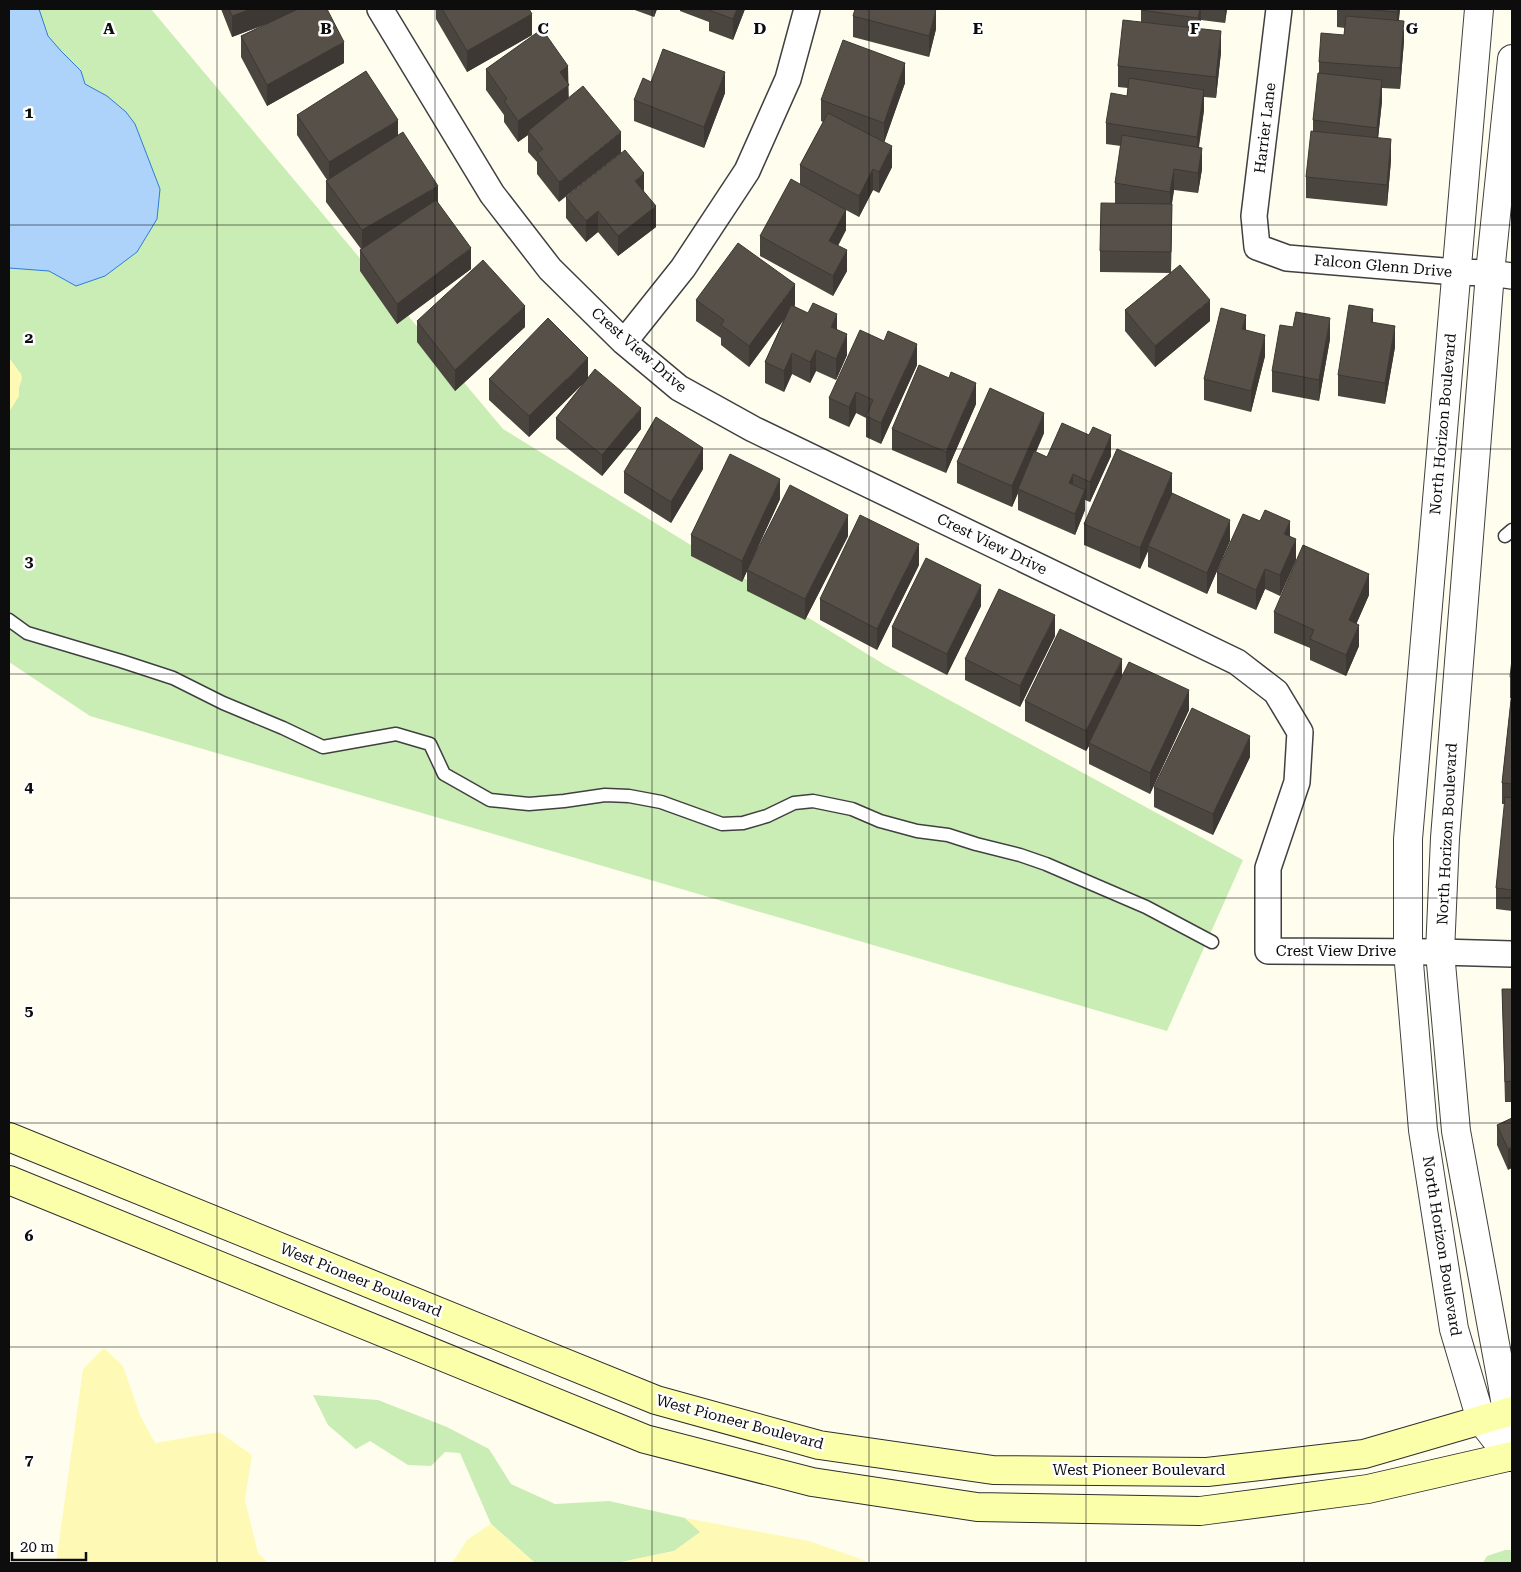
<svg xmlns="http://www.w3.org/2000/svg" width="1521" height="1572" viewBox="0 0 1521 1572" font-family="'Roboto Serif',serif">
	<style>
		.green { fill: #c9edb4 }
		.sand { fill: #fff9b6 }
		.water { fill: #add3fb; stroke: #2e7cd9 }
		.lines { fill: none; stroke-linecap: round; stroke-linejoin: round }
		.service-casing { stroke: #404040; stroke-width: 15 }
		.minor-casing { stroke: #404040; stroke-width: 28 }
		.tertiary-casing { stroke: #404040; stroke-width: 30 }
		.secondary-casing { stroke: #2f2f2f; stroke-width: 30 }
		.service { stroke: #fff; stroke-width: 12 }
		.minor { stroke: #fff; stroke-width: 25 }
		.tertiary { stroke: #fff; stroke-width: 28 }
		.secondary { stroke: #fcffa9; stroke-width: 28 }
		.wall { fill: #4b453f }
		.shaded-wall { fill: #3d3833 }
		.building { fill: #575049; stroke: #3d3833 }
		.grid { fill: none; stroke: #0d0d0d; stroke-width: 1; stroke-opacity: 0.55 }
		.labels { text-anchor: middle; stroke-width: 5; stroke-linejoin: round; paint-order: stroke }
		.street-label { font-size: 15px; fill: #0d0d0d; stroke: #fff }
		.grid-label { font-size: 16px; text-anchor: middle; font-weight: bold; fill: #0d0d0d; stroke: #fff; stroke-width: 5; stroke-linejoin: round; paint-order: stroke }
	</style>
	<rect width="100%" height="100%" fill="#fffeee"/>
	<path class="green" d="M 9,9 L 151,9 L 503,429 L 885,665 L 1243,860 L 1167,1031 L 90,716 L 9,662 Z
		M 313,1395 L 378,1400 L 447,1427 L 489,1449 L 511,1484 L 555,1504 L 609,1501 L 685,1518 L 701,1532 L 674,1551 L 617,1563 L 535,1563 L 491,1524 L 460,1453 L 445,1452 L 431,1466 L 408,1465 L 370,1441 L 356,1449 L 328,1425 Z
		M 1505,1550 L 1512,1550 L 1512,1563 L 1483,1563 L 1487,1556 Z"/>
	<path class="sand" d="M 9,351 L 10,359 L 21,374 L 22,378 L 19,388 L 19,396 L 9,412 Z
		M 104,1348 L 123,1366 L 140,1415 L 155,1443 L 219,1432 L 252,1455 L 245,1500 L 258,1553 L 268,1563 L 56,1563 L 83,1369 Z
		M 685,1518 L 809,1541 L 872,1563 L 617,1563 L 674,1551 L 700,1532 Z
		M 491,1524 L 535,1563 L 452,1563 L 467,1540 Z"/>
	<path class="water" d="M 9,9 L 39,9 L 48,36 L 61,51 L 81,71 L 85,84 L 107,96 L 126,112 L 135,124 L 160,189 L 157,219 L 137,252 L 105,276 L 76,286 L 49,271 L 9,268 Z"/>
	<g class="lines">
		<defs>
			<path id="service" d="M 1505,536 L 1512,530
				M 9,620 L 27,633 L 121,661 L 173,678 L 223,703 L 283,728 L 323,747 L 396,734 L 430,744 L 444,774 L 490,800 L 529,804 L 564,801 L 605,795 L 629,796 L 661,802 L 722,824 L 743,823 L 767,816 L 794,803 L 813,801 L 852,809 L 880,821 L 917,831 L 948,835 L 976,844 L 1020,855 L 1046,864 L 1146,907 L 1212,942"/>
			<path id="minor" d="M 380,9 L 492,194 L 550,269 L 624,342 L 679,388 L 753,429 L 1237,662 L 1276,692 L 1300,732 L 1297,782 L 1268,868 L 1268,951 L 1440,952 L 1512,954
				M 1279,9 L 1254,216 L 1257,247 L 1287,258 L 1456,272 L 1490,273 L 1512,276
				M 624,342 L 683,268 L 747,171 L 788,79 L 807,9"/>
			<path id="tertiary" d="M 1479,9 L 1408,839 L 1408,951 L 1423,1130 L 1454,1329 L 1481,1420 L 1510,1457
				M 1509,1435 L 1507,1412 L 1502,1382 L 1456,1131 L 1440,952 L 1445,838 L 1490,273 L 1512,59"/>
			<path id="secondary" d="M 9,1137 L 656,1400 L 819,1445 L 993,1470 L 1207,1472 L 1364,1454 L 1512,1411
				M 9,1180 L 645,1439 L 812,1482 L 977,1507 L 1200,1511 L 1368,1489 L 1512,1456"/>
		</defs>
		<use href="#service" class="service-casing"/>
		<use href="#minor" class="minor-casing"/>
		<use href="#tertiary" class="tertiary-casing"/>
		<use href="#secondary" class="secondary-casing"/>
		<use href="#service" class="service"/>
		<use href="#minor" class="minor"/>
		<use href="#tertiary" class="tertiary"/>
		<use href="#secondary" class="secondary"/>
	</g>
	<path class="wall" d="M 221,9 L 327,9 L 344,63 L 267,106 L 241,57 L 241,36 L 271,22 L 232,37 Z
		M 436,9 L 529,9 L 532,35 L 467,72 L 436,19 Z
		M 632,9 L 657,9 L 654,17 Z
		M 680,9 L 745,9 L 733,40 L 709,31 L 709,22 L 680,11 Z
		M 1141,9 L 1227,9 L 1225,23 L 1201,20 L 1200,28 L 1221,52 L 1216,98 L 1204,97 L 1204,110 L 1199,147 L 1202,169 L 1198,193 L 1174,190 L 1172,204 L 1172,225 L 1171,272 L 1210,321 L 1155,367 L 1125,331 L 1125,310 L 1171,273 L 1100,272 L 1100,251 L 1115,203 L 1115,183 L 1121,146 L 1106,144 L 1106,123 L 1127,96 L 1128,88 L 1118,87 L 1118,66 L 1141,22 Z
		M 1337,9 L 1400,9 L 1399,20 L 1404,41 L 1400,89 L 1382,88 L 1382,101 L 1378,138 L 1391,160 L 1387,206 L 1306,198 L 1306,177 L 1313,131 L 1313,120 L 1319,73 L 1319,62 L 1344,35 L 1345,28 L 1337,27 Z
		M 853,16 L 936,29 L 929,57 L 853,37 Z
		M 568,66 L 559,202 L 537,174 L 537,162 L 528,152 L 528,135 L 518,142 L 504,122 L 504,115 L 486,90 L 486,69 Z
		M 651,82 L 725,93 L 704,148 L 634,121 L 634,100 Z
		M 905,83 L 884,142 L 892,167 L 879,193 L 873,190 L 859,217 L 846,210 L 846,230 L 838,246 L 847,271 L 833,296 L 760,256 L 760,236 L 800,185 L 800,165 L 823,122 L 821,121 L 821,100 Z
		M 297,115 L 398,135 L 438,203 L 471,269 L 397,324 L 360,271 L 360,250 L 361,249 L 326,202 L 326,181 L 327,180 L 297,135 Z
		M 644,192 L 656,227 L 618,256 L 598,232 L 586,242 L 566,218 L 566,197 Z
		M 696,300 L 795,305 L 794,306 L 837,330 L 847,355 L 836,380 L 816,371 L 810,383 L 792,374 L 784,392 L 765,383 L 765,362 L 784,319 L 749,367 L 721,345 L 721,338 L 696,321 Z
		M 417,321 L 525,327 L 455,391 L 417,342 Z
		M 1373,323 L 1395,347 L 1385,404 L 1338,396 L 1338,375 Z
		M 1246,330 L 1265,356 L 1251,412 L 1204,400 L 1204,379 Z
		M 1330,339 L 1319,401 L 1272,392 L 1272,371 Z
		M 917,365 L 881,444 L 866,437 L 866,418 L 856,413 L 849,427 L 829,418 L 829,398 Z
		M 489,379 L 588,379 L 641,429 L 602,476 L 556,439 L 556,418 L 586,380 L 529,437 L 489,400 Z
		M 976,404 L 946,473 L 892,450 L 892,429 Z
		M 1044,433 L 1036,452 L 1047,457 L 1111,456 L 1090,502 L 1085,500 L 1085,510 L 1075,535 L 1018,510 L 1018,493 L 1012,507 L 957,483 L 957,462 Z
		M 703,469 L 671,523 L 624,493 L 624,472 Z
		M 1172,494 L 1230,541 L 1207,594 L 1148,567 L 1148,551 L 1140,569 L 1084,545 L 1084,524 Z
		M 780,499 L 742,582 L 691,556 L 691,535 Z
		M 848,536 L 805,620 L 747,591 L 747,570 Z
		M 1290,536 L 1296,560 L 1280,596 L 1265,589 L 1256,610 L 1217,593 L 1217,572 Z
		M 919,565 L 877,650 L 820,620 L 820,599 Z
		M 1369,595 L 1356,624 L 1359,646 L 1346,676 L 1310,660 L 1310,648 L 1274,633 L 1274,612 Z
		M 981,606 L 947,675 L 892,647 L 892,627 Z
		M 1055,636 L 1020,707 L 965,680 L 965,659 Z
		M 1122,676 L 1189,710 L 1150,794 L 1089,764 L 1089,746 L 1086,751 L 1025,721 L 1025,701 Z
		M 1510,677 L 1512,677 L 1512,911 L 1496,909 L 1496,888 L 1505,804 L 1502,804 L 1502,783 L 1511,698 L 1510,698 Z
		M 1250,757 L 1213,835 L 1154,807 L 1154,787 Z
		M 1502,989 L 1512,989 L 1512,1102 L 1505,1102 Z
		M 1512,1118 L 1508,1170 L 1497,1145 L 1497,1125 Z"/>
	<path class="shaded-wall" d="M 251,9 L 306,9 L 232,37 L 232,16 Z
		M 654,9 L 657,9 L 654,17 Z
		M 737,9 L 745,9 L 733,40 L 733,19 Z
		M 936,9 L 936,29 L 929,57 L 929,36 Z
		M 1200,9 L 1201,9 L 1201,20 L 1198,39 L 1198,18 Z
		M 1225,9 L 1227,9 L 1225,23 Z
		M 1398,9 L 1400,9 L 1397,33 L 1397,12 Z
		M 532,14 L 532,35 L 467,72 L 467,51 Z
		M 1404,21 L 1404,41 L 1400,89 L 1400,68 Z
		M 1221,31 L 1221,52 L 1216,98 L 1216,77 Z
		M 344,42 L 344,63 L 267,106 L 267,85 Z
		M 905,63 L 905,83 L 884,143 L 884,123 Z
		M 568,66 L 569,105 L 528,131 L 528,135 L 518,142 L 518,121 L 560,72 Z
		M 725,72 L 725,93 L 704,148 L 704,127 Z
		M 1382,80 L 1382,101 L 1377,148 L 1377,128 Z
		M 1204,90 L 1204,110 L 1197,157 L 1197,137 Z
		M 398,120 L 398,141 L 329,183 L 329,162 Z
		M 621,132 L 621,153 L 559,202 L 559,182 Z
		M 1391,139 L 1391,160 L 1387,206 L 1387,185 Z
		M 892,146 L 892,167 L 879,193 L 879,172 Z
		M 1202,148 L 1202,169 L 1198,193 L 1198,173 Z
		M 873,169 L 873,190 L 859,217 L 859,196 Z
		M 1174,169 L 1174,190 L 1170,213 L 1170,192 Z
		M 644,173 L 644,194 L 635,181 Z
		M 438,186 L 438,206 L 362,251 L 362,230 Z
		M 656,206 L 656,227 L 618,256 L 618,236 Z
		M 846,210 L 846,230 L 829,261 L 829,241 Z
		M 598,211 L 598,232 L 586,242 L 586,221 Z
		M 471,248 L 471,269 L 397,324 L 397,304 Z
		M 847,250 L 847,271 L 833,296 L 833,276 Z
		M 795,284 L 795,305 L 749,367 L 749,346 Z
		M 1210,300 L 1210,321 L 1155,367 L 1155,346 Z
		M 525,306 L 525,327 L 455,391 L 455,370 Z
		M 1373,309 L 1373,329 L 1371,322 Z
		M 837,314 L 837,334 L 831,327 Z
		M 1246,315 L 1246,336 L 1242,329 Z
		M 1330,318 L 1330,339 L 1319,401 L 1319,380 Z
		M 1395,326 L 1395,347 L 1385,404 L 1385,383 Z
		M 847,334 L 847,355 L 836,380 L 836,359 Z
		M 1265,335 L 1265,356 L 1251,412 L 1251,391 Z
		M 917,344 L 917,365 L 881,444 L 881,423 Z
		M 816,350 L 816,371 L 810,383 L 810,362 Z
		M 792,353 L 792,374 L 784,392 L 784,371 Z
		M 588,358 L 588,379 L 529,437 L 529,416 Z
		M 976,383 L 976,404 L 946,473 L 946,452 Z
		M 856,392 L 856,413 L 849,427 L 849,407 Z
		M 641,408 L 641,429 L 602,476 L 602,455 Z
		M 1044,413 L 1044,433 L 1019,490 L 1018,489 L 1018,493 L 1012,507 L 1012,486 Z
		M 1111,435 L 1111,456 L 1090,502 L 1090,482 Z
		M 703,448 L 703,469 L 671,523 L 671,502 Z
		M 1172,473 L 1172,494 L 1148,546 L 1148,551 L 1140,569 L 1140,548 Z
		M 1073,474 L 1073,495 L 1069,483 Z
		M 780,479 L 780,499 L 742,582 L 742,561 Z
		M 1085,490 L 1085,510 L 1075,535 L 1075,514 Z
		M 848,515 L 848,536 L 805,620 L 805,599 Z
		M 1230,520 L 1230,541 L 1207,594 L 1207,573 Z
		M 1290,521 L 1290,542 L 1284,534 Z
		M 1296,539 L 1296,560 L 1280,596 L 1280,575 Z
		M 919,544 L 919,565 L 877,650 L 877,629 Z
		M 1265,569 L 1265,589 L 1256,610 L 1256,590 Z
		M 1369,574 L 1369,595 L 1349,641 L 1349,620 Z
		M 981,585 L 981,606 L 947,675 L 947,654 Z
		M 1055,615 L 1055,636 L 1020,707 L 1020,686 Z
		M 1359,625 L 1359,646 L 1346,676 L 1346,655 Z
		M 1122,659 L 1122,680 L 1089,743 L 1089,746 L 1086,751 L 1086,731 Z
		M 1189,690 L 1189,710 L 1150,794 L 1150,773 Z
		M 1250,736 L 1250,757 L 1213,835 L 1213,814 Z
		M 1512,1147 L 1512,1168 L 1508,1170 L 1508,1149 Z"/>
	<path class="building" d="M 229,9 L 251,9 L 232,16 Z
		M 298,9 L 327,9 L 344,42 L 267,85 L 241,36 Z
		M 442,9 L 529,9 L 532,14 L 467,51 Z
		M 710,9 L 737,9 L 733,19 L 709,10 Z
		M 855,9 L 936,9 L 929,36 L 853,16 Z
		M 1141,9 L 1200,9 L 1198,18 L 1141,10 Z
		M 1363,9 L 1398,9 L 1397,12 Z
		M 1346,16 L 1404,21 L 1400,68 L 1319,62 L 1321,33 L 1344,35 Z
		M 1123,20 L 1221,31 L 1216,77 L 1118,66 Z
		M 542,29 L 568,66 L 560,72 L 569,85 L 518,121 L 504,101 L 507,99 L 486,69 Z
		M 843,40 L 905,63 L 884,123 L 821,100 Z
		M 663,49 L 725,72 L 704,127 L 634,100 L 643,78 L 651,82 Z
		M 366,71 L 398,120 L 329,162 L 297,115 Z
		M 1318,73 L 1382,80 L 1377,128 L 1313,120 Z
		M 1129,78 L 1204,90 L 1197,137 L 1106,123 L 1111,93 L 1127,96 Z
		M 583,86 L 621,132 L 559,182 L 537,153 L 543,149 L 528,131 Z
		M 828,113 L 892,146 L 879,172 L 873,169 L 859,196 L 800,165 Z
		M 1311,131 L 1391,139 L 1387,185 L 1306,177 Z
		M 403,132 L 438,186 L 362,230 L 326,181 Z
		M 1122,135 L 1202,148 L 1198,173 L 1174,169 L 1170,192 L 1115,183 Z
		M 625,150 L 644,173 L 635,181 L 656,206 L 618,236 L 598,211 L 586,221 L 566,197 Z
		M 791,179 L 846,210 L 829,241 L 847,250 L 833,276 L 760,236 Z
		M 436,200 L 471,248 L 397,304 L 360,250 Z
		M 1101,203 L 1172,204 L 1171,252 L 1100,251 Z
		M 738,243 L 795,284 L 749,346 L 721,325 L 724,320 L 696,300 Z
		M 483,260 L 525,306 L 455,370 L 417,321 Z
		M 1180,265 L 1210,300 L 1155,346 L 1125,310 Z
		M 813,303 L 837,314 L 831,327 L 847,334 L 836,359 L 816,350 L 810,362 L 792,353 L 784,371 L 765,362 L 791,305 L 808,313 Z
		M 1349,305 L 1373,309 L 1371,322 L 1395,326 L 1385,383 L 1338,375 Z
		M 1221,308 L 1246,315 L 1242,329 L 1265,335 L 1251,391 L 1204,379 Z
		M 1296,312 L 1330,318 L 1319,380 L 1272,371 L 1280,325 L 1293,327 Z
		M 548,318 L 588,358 L 529,416 L 489,379 Z
		M 860,330 L 884,341 L 888,331 L 917,344 L 881,423 L 866,416 L 873,400 L 856,392 L 849,407 L 829,398 Z
		M 919,365 L 949,378 L 951,372 L 976,383 L 946,452 L 892,429 Z
		M 595,369 L 641,408 L 602,455 L 556,418 Z
		M 990,388 L 1044,413 L 1012,486 L 957,462 Z
		M 656,417 L 703,448 L 671,502 L 624,472 Z
		M 1062,423 L 1089,435 L 1093,427 L 1111,435 L 1090,482 L 1073,474 L 1069,483 L 1085,490 L 1075,514 L 1018,489 L 1034,451 L 1047,457 Z
		M 1117,449 L 1172,473 L 1140,548 L 1084,524 Z
		M 730,454 L 780,479 L 742,561 L 691,535 Z
		M 790,485 L 848,515 L 805,599 L 747,570 Z
		M 1172,493 L 1230,520 L 1207,573 L 1148,546 Z
		M 1265,510 L 1290,521 L 1284,534 L 1296,539 L 1280,575 L 1265,569 L 1256,590 L 1217,572 L 1243,514 L 1260,521 Z
		M 860,515 L 919,544 L 877,629 L 820,599 Z
		M 1303,545 L 1369,574 L 1349,620 L 1359,625 L 1346,655 L 1310,639 L 1314,630 L 1274,612 Z
		M 926,558 L 981,585 L 947,654 L 892,627 Z
		M 999,589 L 1055,615 L 1020,686 L 965,659 Z
		M 1060,629 L 1122,659 L 1086,731 L 1025,701 Z
		M 1512,659 L 1512,677 L 1510,677 Z
		M 1129,662 L 1189,690 L 1150,773 L 1089,743 Z
		M 1512,691 L 1512,784 L 1502,783 Z
		M 1192,708 L 1250,736 L 1213,814 L 1154,787 Z
		M 1505,797 L 1512,798 L 1512,890 L 1496,888 Z
		M 1502,989 L 1512,989 L 1512,1081 L 1505,1082 Z
		M 1512,1118 L 1512,1147 L 1508,1149 L 1497,1125 Z"/>
	<path class="grid" d="M 217,9 L 217,1563M 435,9 L 435,1563M 652,9 L 652,1563M 869,9 L 869,1563M 1086,9 L 1086,1563M 1304,9 L 1304,1563M 9,225 L 1512,225M 9,449 L 1512,449M 9,674 L 1512,674M 9,898 L 1512,898M 9,1123 L 1512,1123M 9,1347 L 1512,1347"/>
	<g class="labels">
		<g class="street-label">
			<text transform="translate(1265 128) rotate(-83)" y="5">Harrier Lane</text>
			<text transform="translate(1383 266) rotate(5)" y="5">Falcon Glenn Drive</text>
			<text transform="translate(639 350) rotate(41)" y="5">Crest View Drive</text>
			<text transform="translate(1443 424) rotate(-85)" y="5">North Horizon Boulevard</text>
			<text transform="translate(992 544) rotate(26)" y="5">Crest View Drive</text>
			<text transform="translate(1447 834) rotate(-87)" y="5">North Horizon Boulevard</text>
			<text x="1336" y="956">Crest View Drive</text>
			<text transform="translate(1442 1246) rotate(81)" y="5">North Horizon Boulevard</text>
			<text transform="translate(361 1280) rotate(22)" y="5">West Pioneer Boulevard</text>
			<text transform="translate(740 1422) rotate(15)" y="5">West Pioneer Boulevard</text>
			<text x="1139" y="1475">West Pioneer Boulevard</text>
		</g>
	</g>
	<g class="grid-label">
		<text x="109" y="34">A</text>
		<text x="326" y="34">B</text>
		<text x="543" y="34">C</text>
		<text x="760" y="34">D</text>
		<text x="978" y="34">E</text>
		<text x="1195" y="34">F</text>
		<text x="1412" y="34">G</text>
		<text x="29" y="118">1</text>
		<text x="29" y="343">2</text>
		<text x="29" y="567">3</text>
		<text x="29" y="792">4</text>
		<text x="29" y="1016">5</text>
		<text x="29" y="1241">6</text>
		<text x="29" y="1465">7</text>
	</g>
	<rect width="1521" height="1572" fill="none" stroke="#0d0d0d" stroke-width="20"/>
	<path d="M12 1552v8h74v-8" fill="none" stroke="#0d0d0d" stroke-width="2.5"/>
	<text x="20" y="1552" font-size="15" fill="#0d0d0d" stroke="#ffffff" stroke-width="4" paint-order="stroke">20 m</text>
</svg>
